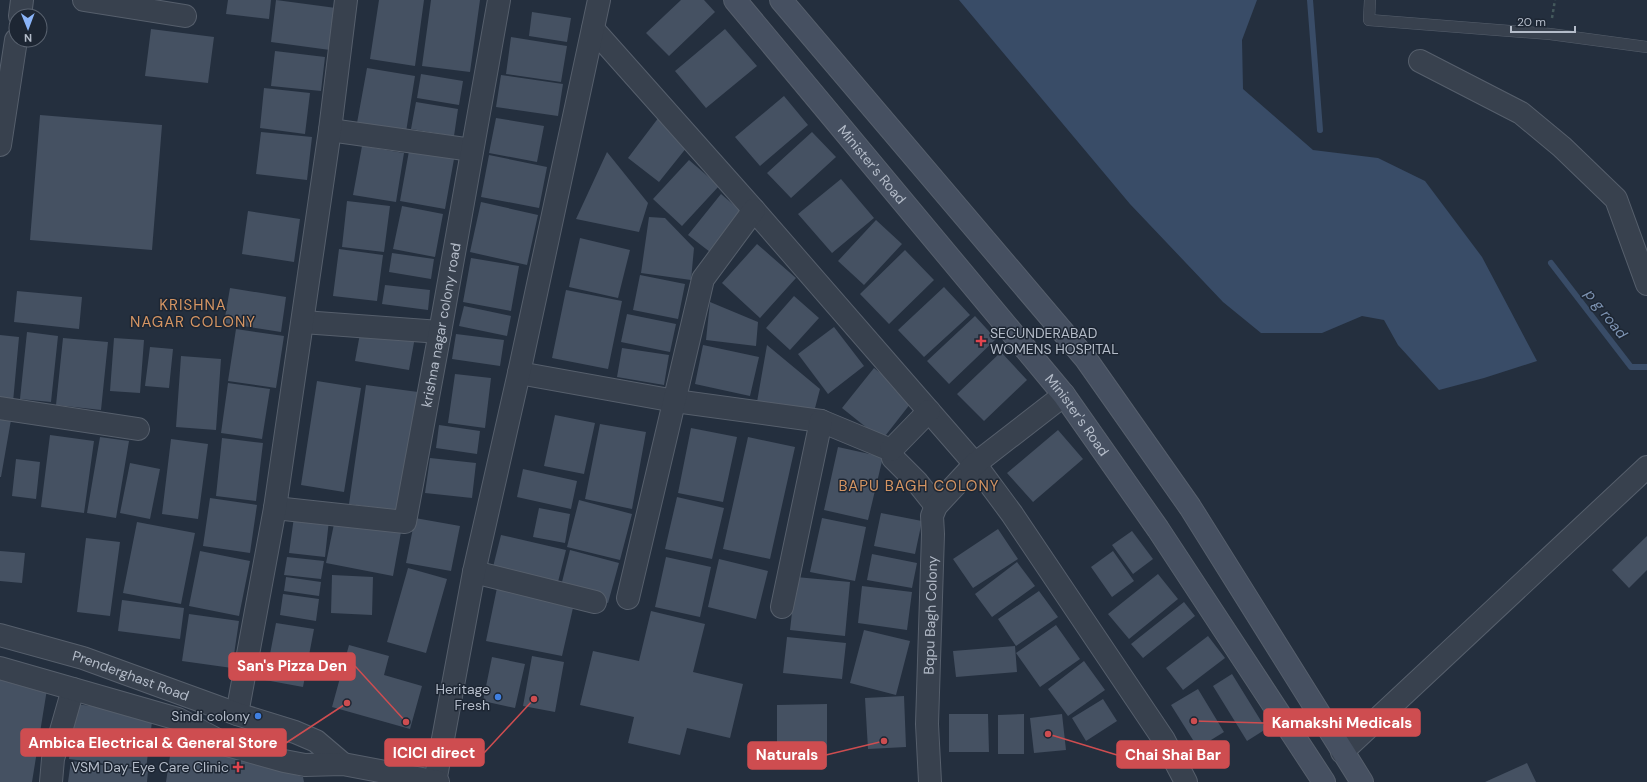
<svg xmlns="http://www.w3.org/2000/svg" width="1647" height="782" viewBox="0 0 1647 782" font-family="'DM Sans',sans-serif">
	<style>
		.water { fill: #394c67 }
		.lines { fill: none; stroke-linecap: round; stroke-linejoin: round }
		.stream { stroke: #394c67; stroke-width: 6 }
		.building { fill: #455162 }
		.service-casing { stroke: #565f6c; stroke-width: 12 }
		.minor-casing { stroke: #565f6c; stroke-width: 24 }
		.tertiary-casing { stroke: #565f6c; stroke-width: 24 }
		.secondary-casing { stroke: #565f6c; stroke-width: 24 }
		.path { stroke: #44595c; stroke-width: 2.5; stroke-dasharray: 3 3; stroke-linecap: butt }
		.service { stroke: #38414e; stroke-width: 11 }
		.minor { stroke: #38414e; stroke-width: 22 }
		.tertiary { stroke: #38414e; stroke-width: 22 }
		.secondary { stroke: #465061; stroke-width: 22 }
		.health-dot { fill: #e0444e; stroke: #1d2633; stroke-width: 1.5 }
		.shop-dot { fill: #3f7fe0; stroke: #1d2633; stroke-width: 1.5 }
		.labels { text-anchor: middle; stroke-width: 3; stroke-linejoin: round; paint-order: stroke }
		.street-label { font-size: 14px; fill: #b4bcc9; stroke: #1d2633 }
		.poi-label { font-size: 14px; fill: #b4bcc9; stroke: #1d2633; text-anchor: end }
		.neighbourhood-label { font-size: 15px; letter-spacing: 1px; fill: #d59563; stroke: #1d2633 }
		.water-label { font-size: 15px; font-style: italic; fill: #7c92b1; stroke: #1d2633 }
		.leader { fill: none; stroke: #ce4d50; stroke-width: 1.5 }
		.callout-dot { fill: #ce4d50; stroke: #1d2633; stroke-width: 1.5 }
		.callout { fill: #ce4d50; stroke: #ce4d50; stroke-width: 1.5 }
		.callout-label { font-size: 15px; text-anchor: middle; font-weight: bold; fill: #fff }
	</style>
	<rect width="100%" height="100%" fill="#242f3e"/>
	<path class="water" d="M 959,0 L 1257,0 L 1242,40 L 1243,89 L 1313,150 L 1378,158 L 1425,181 L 1482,257 L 1537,361 L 1484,378 L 1439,390 L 1398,345 L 1384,320 L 1362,316 L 1322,333 L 1261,333 L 1223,302 L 1130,204 Z"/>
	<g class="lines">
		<path class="stream" d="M 1310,0 L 1320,130
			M 1551,263 L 1631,367 L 1647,367"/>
	</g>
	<path class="building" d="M 228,0 L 271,0 L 269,19 L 226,14 Z
		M 276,0 L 336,8 L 330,50 L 271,42 Z
		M 379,0 L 424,0 L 415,66 L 370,59 Z
		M 431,0 L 480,0 L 470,72 L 422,66 Z
		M 681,0 L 704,0 L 715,12 L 669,56 L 646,33 Z
		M 532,12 L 571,18 L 567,42 L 529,36 Z
		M 151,29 L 214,37 L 208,83 L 145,76 Z
		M 725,29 L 757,66 L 706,108 L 675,71 Z
		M 511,37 L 567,46 L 561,82 L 506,74 Z
		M 275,51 L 325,57 L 321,91 L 271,86 Z
		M 367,68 L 415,76 L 406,132 L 357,123 Z
		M 421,74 L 463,81 L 459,105 L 417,98 Z
		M 501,75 L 563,84 L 558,116 L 496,107 Z
		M 264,88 L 310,93 L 305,134 L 260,128 Z
		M 784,96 L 808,125 L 760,166 L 735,137 Z
		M 416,102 L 458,109 L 454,136 L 411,129 Z
		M 40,115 L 162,125 L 152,250 L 30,240 Z
		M 659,117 L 691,142 L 659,182 L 628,158 Z
		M 496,118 L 544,126 L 537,162 L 489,153 Z
		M 261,132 L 312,137 L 307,180 L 256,174 Z
		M 812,132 L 836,157 L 791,198 L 767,173 Z
		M 362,146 L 404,153 L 396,202 L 353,195 Z
		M 409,151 L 454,159 L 445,209 L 400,201 Z
		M 607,152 L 648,203 L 639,232 L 576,219 Z
		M 489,155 L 547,167 L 539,208 L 481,197 Z
		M 689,160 L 719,186 L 682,226 L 653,199 Z
		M 841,179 L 874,218 L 832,253 L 798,214 Z
		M 721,194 L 742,212 L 710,252 L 688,235 Z
		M 347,201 L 390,206 L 384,252 L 342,247 Z
		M 481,202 L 538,215 L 527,265 L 470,252 Z
		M 402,206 L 443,214 L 435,257 L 393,249 Z
		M 248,211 L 300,219 L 294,262 L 242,254 Z
		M 649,217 L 665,218 L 694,248 L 691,280 L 641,273 Z
		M 876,220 L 902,244 L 864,285 L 838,261 Z
		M 580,238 L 630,250 L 618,298 L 569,287 Z
		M 757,244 L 796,278 L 760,318 L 722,283 Z
		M 339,249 L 383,255 L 377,301 L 333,296 Z
		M 905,250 L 934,280 L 889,324 L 860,294 Z
		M 392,253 L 434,259 L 431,279 L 389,272 Z
		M 471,258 L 519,266 L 511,311 L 463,302 Z
		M 640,275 L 685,284 L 678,319 L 633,310 Z
		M 385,285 L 430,290 L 428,310 L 382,304 Z
		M 944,287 L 970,315 L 924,357 L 898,330 Z
		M 230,288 L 286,297 L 281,332 L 224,323 Z
		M 566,290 L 622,301 L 608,369 L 552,358 Z
		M 17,291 L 82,297 L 79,329 L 14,322 Z
		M 794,296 L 819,318 L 790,350 L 766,328 Z
		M 710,302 L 758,322 L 756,346 L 706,340 Z
		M 464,306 L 511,316 L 507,336 L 459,326 Z
		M 627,314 L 676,324 L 670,352 L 621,342 Z
		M 975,316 L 996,339 L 949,384 L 927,361 Z
		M 834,327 L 864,366 L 828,394 L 798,354 Z
		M 361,328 L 415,337 L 409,370 L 355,361 Z
		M 236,329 L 284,336 L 276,388 L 228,381 Z
		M 27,332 L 58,336 L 51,402 L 20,399 Z
		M 456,334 L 504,340 L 500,366 L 452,359 Z
		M 0,335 L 19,337 L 13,402 L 0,400 Z
		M 63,338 L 108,342 L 101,410 L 56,405 Z
		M 114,338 L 144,340 L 140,393 L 110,391 Z
		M 703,345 L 759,357 L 750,396 L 695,384 Z
		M 767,345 L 820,389 L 814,412 L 757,402 Z
		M 150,347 L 173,349 L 169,388 L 145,386 Z
		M 622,348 L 669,355 L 664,385 L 617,377 Z
		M 1001,352 L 1027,380 L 984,421 L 957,394 Z
		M 181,356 L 221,359 L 216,430 L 176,427 Z
		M 874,368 L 914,399 L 882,440 L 842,408 Z
		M 455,374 L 491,378 L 485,428 L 448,423 Z
		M 317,381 L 361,388 L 344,492 L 301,485 Z
		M 228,383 L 270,389 L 262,439 L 221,433 Z
		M 366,385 L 418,392 L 401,511 L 349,504 Z
		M 555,415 L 595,423 L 584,474 L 544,466 Z
		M 0,418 L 11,420 L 1,477 L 0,477 Z
		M 600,424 L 646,432 L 632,509 L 585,499 Z
		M 439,425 L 480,431 L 477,454 L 436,448 Z
		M 691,428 L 737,437 L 723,502 L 678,493 Z
		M 1058,430 L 1083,459 L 1033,502 L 1007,473 Z
		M 50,435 L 94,441 L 84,513 L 41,507 Z
		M 100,437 L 129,441 L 116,518 L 87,513 Z
		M 748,437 L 795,447 L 770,559 L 723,549 Z
		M 222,438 L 263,443 L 256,501 L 216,496 Z
		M 171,439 L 208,444 L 198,519 L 162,514 Z
		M 838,447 L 883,457 L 868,520 L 824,510 Z
		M 430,458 L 476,463 L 472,498 L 425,493 Z
		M 16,459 L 40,462 L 36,499 L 12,496 Z
		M 130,463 L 160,469 L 150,519 L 120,513 Z
		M 523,469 L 577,481 L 571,509 L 517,497 Z
		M 677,497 L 724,508 L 712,559 L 665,549 Z
		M 210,498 L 257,505 L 250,553 L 203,546 Z
		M 579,500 L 632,514 L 620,560 L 567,547 Z
		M 539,508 L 570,514 L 565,543 L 533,537 Z
		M 881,513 L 922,521 L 915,554 L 874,546 Z
		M 294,517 L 329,520 L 325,557 L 289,553 Z
		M 415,518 L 460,526 L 451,571 L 406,563 Z
		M 822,518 L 866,527 L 855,581 L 810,572 Z
		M 335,519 L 401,532 L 393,576 L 326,563 Z
		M 137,522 L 195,533 L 181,604 L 123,593 Z
		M 998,529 L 1018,559 L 973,588 L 953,559 Z
		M 1132,531 L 1153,559 L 1133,574 L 1112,545 Z
		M 501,535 L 566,550 L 556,590 L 491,575 Z
		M 1647,536 L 1647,570 L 1629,588 L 1612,570 Z
		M 86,538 L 120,542 L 110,616 L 77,612 Z
		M 570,550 L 619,563 L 608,603 L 560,590 Z
		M 0,551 L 25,553 L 22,583 L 0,581 Z
		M 200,551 L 250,561 L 239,616 L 189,606 Z
		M 1113,551 L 1134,581 L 1112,597 L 1091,567 Z
		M 872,554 L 917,563 L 912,588 L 867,580 Z
		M 287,557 L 324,561 L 321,579 L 284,575 Z
		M 666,557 L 711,567 L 700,617 L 655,607 Z
		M 719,559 L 768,571 L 756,619 L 708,607 Z
		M 1017,562 L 1035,586 L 992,617 L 975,594 Z
		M 408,568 L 447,579 L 426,653 L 387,642 Z
		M 1158,574 L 1178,599 L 1129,639 L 1108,614 Z
		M 332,575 L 373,577 L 372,615 L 331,613 Z
		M 286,577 L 321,582 L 319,596 L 284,591 Z
		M 796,577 L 850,582 L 845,636 L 790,630 Z
		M 498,583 L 575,599 L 562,656 L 486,641 Z
		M 862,586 L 912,592 L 907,630 L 858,623 Z
		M 1039,591 L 1058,617 L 1016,646 L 998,619 Z
		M 283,594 L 319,599 L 316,621 L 280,615 Z
		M 122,600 L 184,608 L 180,639 L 118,631 Z
		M 1184,602 L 1195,616 L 1143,658 L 1131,644 Z
		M 651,611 L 705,624 L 693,672 L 743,684 L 730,738 L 687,728 L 680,755 L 628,743 L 634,717 L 580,705 L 593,651 L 639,661 Z
		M 189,614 L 239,621 L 232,668 L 182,661 Z
		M 276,623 L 314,629 L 303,687 L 265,680 Z
		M 1056,625 L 1080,659 L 1040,687 L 1016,653 Z
		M 864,630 L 910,641 L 896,695 L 850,683 Z
		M 1208,636 L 1225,658 L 1183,690 L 1166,668 Z
		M 787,637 L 846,643 L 842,679 L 783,673 Z
		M 349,645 L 389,656 L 384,675 L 422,686 L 410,729 L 332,707 Z
		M 1015,646 L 1017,672 L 956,677 L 953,651 Z
		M 532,656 L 564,662 L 555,712 L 523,706 Z
		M 492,657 L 525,664 L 515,708 L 483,701 Z
		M 1084,661 L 1105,690 L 1068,716 L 1048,689 Z
		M 0,674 L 48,683 L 32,782 L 0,782 Z
		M 1232,674 L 1266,729 L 1247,741 L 1213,686 Z
		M 1198,689 L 1224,732 L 1198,748 L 1171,705 Z
		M 904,696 L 906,747 L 868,749 L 865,698 Z
		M 1103,699 L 1117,721 L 1086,741 L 1072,718 Z
		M 76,704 L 153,714 L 146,769 L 69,759 Z
		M 827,704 L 827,767 L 777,768 L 777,705 Z
		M 949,714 L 988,714 L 989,752 L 949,752 Z
		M 1024,714 L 1024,754 L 998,754 L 998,715 Z
		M 1062,714 L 1066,750 L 1034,753 L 1030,718 Z
		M 173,736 L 262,765 L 303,777 L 304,782 L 166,782 Z
		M 71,761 L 148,771 L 147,782 L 68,782 Z
		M 1527,763 L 1536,782 L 1485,782 Z"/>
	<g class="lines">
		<defs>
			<path id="service" d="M 1370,0 L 1369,20 L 1550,34 L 1647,47"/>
			<g id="minor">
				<path d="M 84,0 L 185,16"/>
				<path d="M 20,16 L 22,0"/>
				<path d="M 593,29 L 754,210 L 975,464 L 1012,514 L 1164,740 L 1186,782"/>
				<path d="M 1420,61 L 1521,113 L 1562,147 L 1616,199 L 1647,284"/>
				<path d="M 330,130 L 472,150"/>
				<path d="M 0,145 L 16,40"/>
				<path d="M 303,322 L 440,332"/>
				<path d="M 519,373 L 675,401 L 821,421 L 891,450 L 893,458 L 917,482 L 936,506"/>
				<path d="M 0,408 L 138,429"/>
				<path d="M 891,450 L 929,411"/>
				<path id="s1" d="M 275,508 L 405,522 L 440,332 L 499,0"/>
				<path d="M 474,572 L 595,602"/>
				<path d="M 628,598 L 703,279 L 754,210"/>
				<path d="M 782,607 L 821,421"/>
				<path d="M 237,714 L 275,508 L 330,130 L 346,0"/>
				<path d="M 1342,752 L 1647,467"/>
				<path d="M 51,782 L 53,759 L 73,689"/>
				<path d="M 435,782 L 474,572 L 519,373 L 599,0"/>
				<path id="s2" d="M 930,782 L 927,724 L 933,534 L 932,516 L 936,506 L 975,464 L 1064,395"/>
			</g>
			<g id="tertiary">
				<path id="s3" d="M 0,635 L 83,658 L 237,714 L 295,732 L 316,741 L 343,764"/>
				<path d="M 0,668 L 178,719 L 227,745 L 284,761 L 305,765 L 343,764 L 438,782"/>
			</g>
			<g id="secondary">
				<path id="s4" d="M 735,0 L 1064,395 L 1158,529 L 1324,782"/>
				<path d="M 781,0 L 1086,359 L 1190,507 L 1362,782"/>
			</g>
		</defs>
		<use href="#service" class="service-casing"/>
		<use href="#minor" class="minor-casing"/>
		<use href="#tertiary" class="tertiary-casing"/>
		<use href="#secondary" class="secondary-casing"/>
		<path class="path" d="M 1552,18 L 1555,0"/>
		<use href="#service" class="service"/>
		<use href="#minor" class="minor"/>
		<use href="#tertiary" class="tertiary"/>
		<use href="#secondary" class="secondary"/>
	</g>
	<g class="health-dot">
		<path d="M979 335h4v4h4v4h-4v4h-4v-4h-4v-4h4z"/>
		<path d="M236 761h4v4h4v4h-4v4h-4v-4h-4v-4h4z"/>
	</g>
	<g class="shop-dot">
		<circle cx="498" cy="697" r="4"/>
		<circle cx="258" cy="716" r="4"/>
	</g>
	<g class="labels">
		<g class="street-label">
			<text dy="5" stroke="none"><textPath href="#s4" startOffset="214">Minister's Road</textPath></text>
			<text dy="5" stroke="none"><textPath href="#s1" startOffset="331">krishna nagar colony road</textPath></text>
			<text dy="5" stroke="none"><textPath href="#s4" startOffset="538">Minister's Road</textPath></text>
			<text dy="5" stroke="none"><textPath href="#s2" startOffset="167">Bqpu Bagh Colony</textPath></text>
			<text dy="5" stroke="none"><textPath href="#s3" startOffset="137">Prenderghast Road</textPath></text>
		</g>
		<g class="poi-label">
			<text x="990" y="338" text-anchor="start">SECUNDERABAD<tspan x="990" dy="16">WOMENS HOSPITAL</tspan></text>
			<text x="490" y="694">Heritage<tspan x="490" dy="16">Fresh</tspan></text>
			<text x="250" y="721">Sindi colony</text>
			<text x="229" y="772">VSM Day Eye Care Clinic</text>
		</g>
		<g class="neighbourhood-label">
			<text x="193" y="310">KRISHNA<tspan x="193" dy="17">NAGAR COLONY</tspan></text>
			<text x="919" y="491">BAPU BAGH COLONY</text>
		</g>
		<g class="water-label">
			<text transform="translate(1606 314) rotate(52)" y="5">p g road</text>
		</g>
	</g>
	<path class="leader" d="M406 722L355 666M1194 721L1264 723M347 703L286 743M534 699L484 753M1048 734L1117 755M884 741L826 755"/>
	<g class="callout-dot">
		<circle cx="406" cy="722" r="4"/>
		<circle cx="1194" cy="721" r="4"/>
		<circle cx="347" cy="703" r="4"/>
		<circle cx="534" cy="699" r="4"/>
		<circle cx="1048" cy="734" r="4"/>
		<circle cx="884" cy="741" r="4"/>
	</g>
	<g class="callout">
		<rect x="229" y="653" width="126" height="27" rx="4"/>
		<rect x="1264" y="709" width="156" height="27" rx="4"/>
		<rect x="21" y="729" width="265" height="27" rx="4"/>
		<rect x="385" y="739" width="99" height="27" rx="4"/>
		<rect x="1117" y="741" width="112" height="27" rx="4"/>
		<rect x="748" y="742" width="78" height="27" rx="4"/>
	</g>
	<g class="callout-label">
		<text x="292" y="671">San's Pizza Den</text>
		<text x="1342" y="728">Kamakshi Medicals</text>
		<text x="153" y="748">Ambica Electrical &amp; General Store</text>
		<text x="434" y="758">ICICI direct</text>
		<text x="1173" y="760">Chai Shai Bar</text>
		<text x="787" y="760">Naturals</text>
	</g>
	<g transform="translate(28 28) rotate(179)"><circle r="19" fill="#1d2633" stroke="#59626f"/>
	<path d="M0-3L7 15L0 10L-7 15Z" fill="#8ab4f8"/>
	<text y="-6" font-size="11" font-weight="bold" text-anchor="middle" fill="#b4bcc9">N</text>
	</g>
	<path d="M1511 26v6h64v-6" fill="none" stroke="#b4bcc9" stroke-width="2"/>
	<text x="1517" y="26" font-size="12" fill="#b4bcc9" stroke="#1d2633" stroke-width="3" paint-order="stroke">20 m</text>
</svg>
